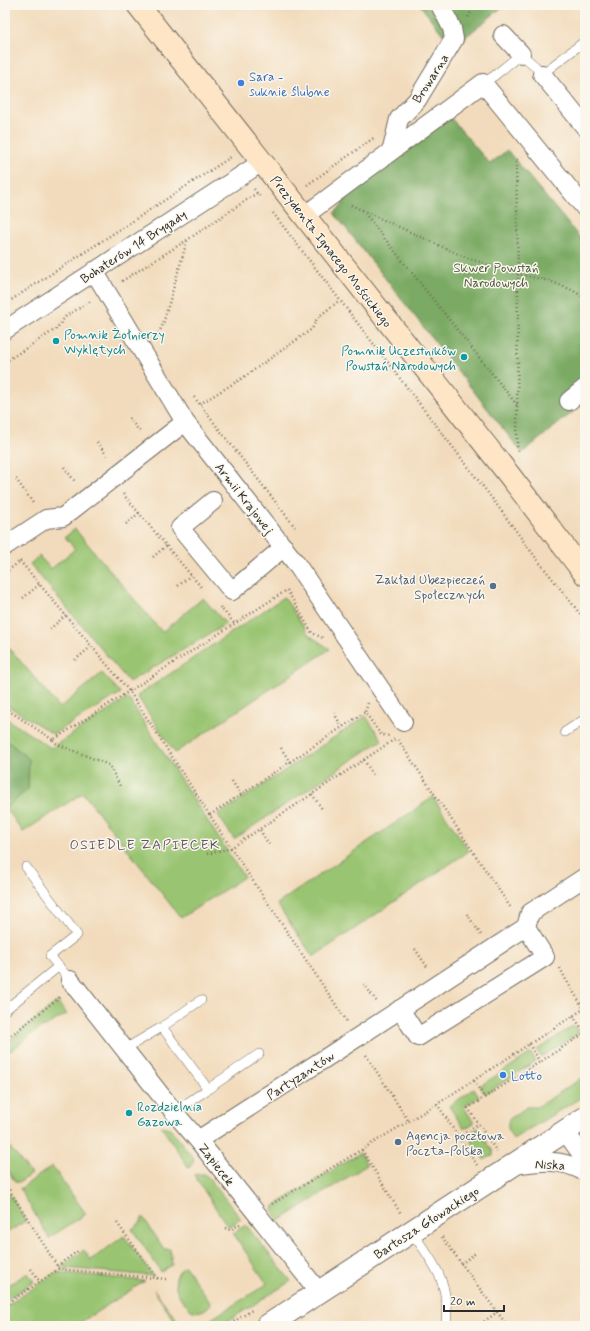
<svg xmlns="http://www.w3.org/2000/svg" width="590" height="1331" viewBox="0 0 590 1331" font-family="Mynerve,sans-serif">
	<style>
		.green { fill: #99c471; stroke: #62784e }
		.forest { fill: #7aaa63; stroke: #526a47 }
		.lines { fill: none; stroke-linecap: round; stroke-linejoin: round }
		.service-casing { stroke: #71695e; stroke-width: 10 }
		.minor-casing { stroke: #71695e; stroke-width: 20 }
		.tertiary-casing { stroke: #71695e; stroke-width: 24 }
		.secondary-casing { stroke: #71695e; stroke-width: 24 }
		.path { stroke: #71695e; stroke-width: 2.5; stroke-dasharray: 1 3; stroke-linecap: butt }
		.service { stroke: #fff; stroke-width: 9 }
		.minor { stroke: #fff; stroke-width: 18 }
		.tertiary { stroke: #fff; stroke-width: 22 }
		.secondary { stroke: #fde5c5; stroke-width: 22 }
		.shop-dot { fill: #3f7fe0; stroke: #fbf7ec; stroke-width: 1.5 }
		.culture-dot { fill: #0f9aa8; stroke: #fbf7ec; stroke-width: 1.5 }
		.service-dot { fill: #5c6f8a; stroke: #fbf7ec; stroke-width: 1.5 }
		.labels { text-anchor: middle; stroke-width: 3; stroke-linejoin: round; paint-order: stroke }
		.shop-label { font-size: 13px; fill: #366cbe; stroke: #fbf7ec; text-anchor: start }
		.street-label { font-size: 13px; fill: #2b2b2b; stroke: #fbf7ec }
		.park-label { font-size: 13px; fill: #4c5940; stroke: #fbf7ec }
		.culture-label { font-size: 13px; fill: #0d838f; stroke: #fbf7ec; text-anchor: start }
		.service-label { font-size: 13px; fill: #4e5e75; stroke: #fbf7ec; text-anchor: end }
		.neighbourhood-label { font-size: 14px; letter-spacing: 1px; fill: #62536a; stroke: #fbf7ec }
	</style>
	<rect width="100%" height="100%" fill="#fbf7ec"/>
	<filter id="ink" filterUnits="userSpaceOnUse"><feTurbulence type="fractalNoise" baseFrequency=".025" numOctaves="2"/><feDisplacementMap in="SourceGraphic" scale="8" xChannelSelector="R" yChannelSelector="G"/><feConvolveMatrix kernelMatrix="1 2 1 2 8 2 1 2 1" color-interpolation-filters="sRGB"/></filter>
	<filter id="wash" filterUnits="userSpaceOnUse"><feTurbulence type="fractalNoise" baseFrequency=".012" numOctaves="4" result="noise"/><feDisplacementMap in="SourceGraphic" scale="16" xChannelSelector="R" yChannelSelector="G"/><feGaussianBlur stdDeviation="0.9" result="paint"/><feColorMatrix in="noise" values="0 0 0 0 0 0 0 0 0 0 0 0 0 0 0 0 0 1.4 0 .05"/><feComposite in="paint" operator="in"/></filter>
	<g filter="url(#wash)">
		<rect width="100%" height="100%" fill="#f2dbbc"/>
		<path class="green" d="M 75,529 L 162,632 L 203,598 L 226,624 L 129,682 L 30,564 L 39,556 L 51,569 L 75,549 L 65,537 Z
			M 284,597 L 309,635 L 330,649 L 175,753 L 137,696 Z
			M 5,643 L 60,708 L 102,673 L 121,693 L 53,734 L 5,704 Z
			M 128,698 L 244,877 L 181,918 L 83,793 L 23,832 L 6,808 L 28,789 L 29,759 L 5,739 L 5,718 L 51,748 Z
			M 366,716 L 382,740 L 234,839 L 218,815 Z
			M 433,797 L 469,851 L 313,957 L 277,904 Z
			M 57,1002 L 67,1014 L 36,1031 L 5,1055 L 5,1044 Z
			M 574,1025 L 579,1033 L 541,1057 L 537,1050 Z
			M 531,1053 L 536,1061 L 485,1094 L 480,1086 Z
			M 585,1076 L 585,1095 L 513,1139 C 509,1132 506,1127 509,1119 L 527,1107 L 537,1107 Z
			M 474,1089 L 479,1097 L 464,1107 L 474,1123 L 464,1129 L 449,1106 Z
			M 161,1126 L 170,1128 L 193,1158 L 194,1161 L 189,1168 Z
			M 478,1128 L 493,1152 L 493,1155 L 484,1160 L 467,1135 Z
			M 5,1141 L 31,1174 L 19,1183 L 15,1182 L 5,1166 Z
			M 360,1153 L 367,1165 L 279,1221 L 273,1212 L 274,1206 Z
			M 52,1166 L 86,1214 L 49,1238 L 20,1189 Z
			M 199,1174 L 204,1174 L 208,1177 L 241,1219 L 228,1227 L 194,1175 Z
			M 5,1187 L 26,1221 L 5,1234 Z
			M 143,1217 L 164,1249 L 170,1249 L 172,1265 L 161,1272 L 132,1229 L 140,1223 Z
			M 246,1225 L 291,1281 L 220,1326 L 209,1326 L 208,1321 L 267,1284 L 233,1233 Z
			M 124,1236 L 153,1276 L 64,1268 L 62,1266 L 84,1250 L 91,1260 Z
			M 185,1266 L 211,1304 C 206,1310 199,1314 191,1310 C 179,1299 166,1279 185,1266 Z
			M 57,1272 L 145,1281 L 75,1326 L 5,1326 L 5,1307 Z
			M 28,1273 L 34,1282 L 7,1299 L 5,1296 L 5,1287 Z
			M 154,1290 L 182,1326 L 170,1326 L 175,1322 Z"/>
		<path class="forest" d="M 420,5 L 505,5 L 463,39 L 454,39 L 444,36 Z
			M 450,117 L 490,164 L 507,150 L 585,244 L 585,378 L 562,397 L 573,412 L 522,453 L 334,213 L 343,205 L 341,201 L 342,196 Z
			M 5,739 L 29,759 L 28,789 L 6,808 L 5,806 Z"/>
	</g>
	<g filter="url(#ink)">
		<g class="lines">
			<defs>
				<path id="service" d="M 483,83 L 494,76 L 521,54 L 535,66 L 542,74 L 585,41
					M 565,732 L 585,719
					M 26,867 L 77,935 L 50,956 L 70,980
					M 5,1010 L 59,966
					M 162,1027 L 208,1089 L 174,1112
					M 125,1049 L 162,1027 L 201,1000
					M 208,1089 L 259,1054
					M 411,1231 C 435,1265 450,1282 446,1326"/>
				<path id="minor" d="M 503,35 L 521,54
					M 542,74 L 585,127
					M 392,149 L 399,119 L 417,100 L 454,39 L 452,28 L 440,5
					M 304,216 L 483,83 L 585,208
					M 94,271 L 185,422 L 295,562 L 403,722
					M 5,330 L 262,162
					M 569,401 L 585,388
					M 213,501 L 180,528 L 232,591 L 284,547
					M 5,546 L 46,519 L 63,517 L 185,422
					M 70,980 L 174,1112 L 198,1140 L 319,1292
					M 400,1009 L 418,1037 L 545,957 L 526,927
					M 565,1131 L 585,1159
					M 198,1140 L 338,1050 L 526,927 L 530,913 L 585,877
					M 514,1165 C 541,1161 560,1158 585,1172"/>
				<path id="tertiary" d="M 267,1326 L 585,1118"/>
				<path id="secondary" d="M 138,5 L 510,476 L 585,574"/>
			</defs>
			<use href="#service" class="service-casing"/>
			<use href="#minor" class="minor-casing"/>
			<use href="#tertiary" class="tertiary-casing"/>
			<use href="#secondary" class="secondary-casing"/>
			<path class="path" d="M 113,5 L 117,10
				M 468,17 L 475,5
				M 307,185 L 375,137
				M 254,189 L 261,198
				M 351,205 L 467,258 L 518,274 L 550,281 L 572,290 L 585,298
				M 362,210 L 517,405
				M 273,213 L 488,493 L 536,558 L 585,620
				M 122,281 L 187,240 L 257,193
				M 5,304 L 231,157
				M 157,337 L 163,324 L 187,241
				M 5,362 L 56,329 L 66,316 L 91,301
				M 194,397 L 295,527
				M 200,404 L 244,377 L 312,329 L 317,318 L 340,300
				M 129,418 L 140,432
				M 97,442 L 108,457
				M 518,451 L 517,446 L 518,274 L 516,160 L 520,157
				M 64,467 L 76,483
				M 16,479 L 33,503
				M 123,494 L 201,587
				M 126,524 L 139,513
				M 153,557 L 166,546
				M 20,561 L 130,692 L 231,848 L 348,1023
				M 5,573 L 20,561
				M 178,586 L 191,575
				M 287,590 L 312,633 L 323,638
				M 23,598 L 40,584
				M 220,607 L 235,624
				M 50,629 L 66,615
				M 75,660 L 92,646
				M 368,703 L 365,712 L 381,735 L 391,736
				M 5,708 L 53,740 L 287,590
				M 334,713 L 342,727
				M 53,740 L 57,744 L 109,765 L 120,786
				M 398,740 L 511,908
				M 281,748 L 290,762
				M 364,760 L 373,775
				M 232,781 L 241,795
				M 312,794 L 322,809
				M 210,815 L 365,712
				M 260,830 L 269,845
				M 207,854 L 231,848 L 395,739
				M 467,914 L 481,935
				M 415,949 L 428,968
				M 560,968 L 566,980 L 584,1009
				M 364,984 L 377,1002
				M 573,1016 L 585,1033
				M 5,1040 L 60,997
				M 529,1044 L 540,1062
				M 366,1055 L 409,1122
				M 474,1081 L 484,1097
				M 437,1104 L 477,1165
				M 459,1137 L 478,1124
				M 362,1150 L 401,1214
				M 497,1152 L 468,1108 L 585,1033
				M 5,1183 L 59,1269 L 166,1279
				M 272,1204 L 437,1104 L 585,1008
				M 117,1223 L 158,1279
				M 225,1228 L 230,1230 L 240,1224
				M 442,1237 L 497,1312 L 478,1326
				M 461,1264 L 477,1252
				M 57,1266 L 78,1251
				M 31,1269 L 40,1282
				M 5,1305 L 59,1269
				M 497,1312 L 508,1326
				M 227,1326 L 252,1310"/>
			<use href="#service" class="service"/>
			<use href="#minor" class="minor"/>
			<use href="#tertiary" class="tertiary"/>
			<use href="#secondary" class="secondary"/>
		</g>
	</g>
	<g class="shop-dot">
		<circle cx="241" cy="83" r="4"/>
		<circle cx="503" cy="1075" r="4"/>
	</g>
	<g class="culture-dot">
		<circle cx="56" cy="341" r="4"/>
		<circle cx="464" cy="357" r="4"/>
		<circle cx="129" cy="1113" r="4"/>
	</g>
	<g class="service-dot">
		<circle cx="493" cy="586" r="4"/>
		<circle cx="398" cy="1142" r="4"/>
	</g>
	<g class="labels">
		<g class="shop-label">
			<text x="249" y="81">Sara -<tspan x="249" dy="15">suknie ślubne</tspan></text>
			<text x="511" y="1080">Lotto</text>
		</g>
		<g class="street-label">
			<text transform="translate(430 78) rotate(-57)" y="5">Browarna</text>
			<text transform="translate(133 246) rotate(-33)" y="5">Bohaterów 14 Brygady</text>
			<text transform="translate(332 251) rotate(52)" y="5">Prezydenta Ignacego Mościckiego</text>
			<text transform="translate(245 498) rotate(52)" y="5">Armii Krajowej</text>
			<text transform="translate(300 1075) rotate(-33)" y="5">Partyzantów</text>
			<text transform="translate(217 1164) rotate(52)" y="5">Zapiecek</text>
			<text transform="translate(550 1164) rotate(3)" y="5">Niska</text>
			<text transform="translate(426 1222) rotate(-33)" y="5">Bartosza Głowackiego</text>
		</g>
		<g class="park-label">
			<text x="496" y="272">Skwer Powstań<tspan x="496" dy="15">Narodowych</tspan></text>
		</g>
		<g class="culture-label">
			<text x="64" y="339">Pomnik Żołnierzy<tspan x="64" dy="15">Wyklętych</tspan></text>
			<text x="456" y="355" text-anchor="end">Pomnik Uczestników<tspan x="456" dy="15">Powstań Narodowych</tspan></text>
			<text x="137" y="1111">Rozdzielnia<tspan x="137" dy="15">Gazowa</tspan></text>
		</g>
		<g class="service-label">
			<text x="485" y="584">Zakład Ubezpieczeń<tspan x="485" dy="15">Społecznych</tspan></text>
			<text x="406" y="1140" text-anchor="start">Agencja pocztowa<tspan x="406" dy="15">Poczta-Polska</tspan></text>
		</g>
		<g class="neighbourhood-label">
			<text x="145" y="849">OSIEDLE ZAPIECEK</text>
		</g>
	</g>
	<rect width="590" height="1331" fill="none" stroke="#fbf7ec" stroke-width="20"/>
	<path d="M444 1305v6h60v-6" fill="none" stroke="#2b2b2b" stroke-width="2"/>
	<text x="450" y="1305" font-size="12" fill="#2b2b2b" stroke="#fbf7ec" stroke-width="3" paint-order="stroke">20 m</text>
</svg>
